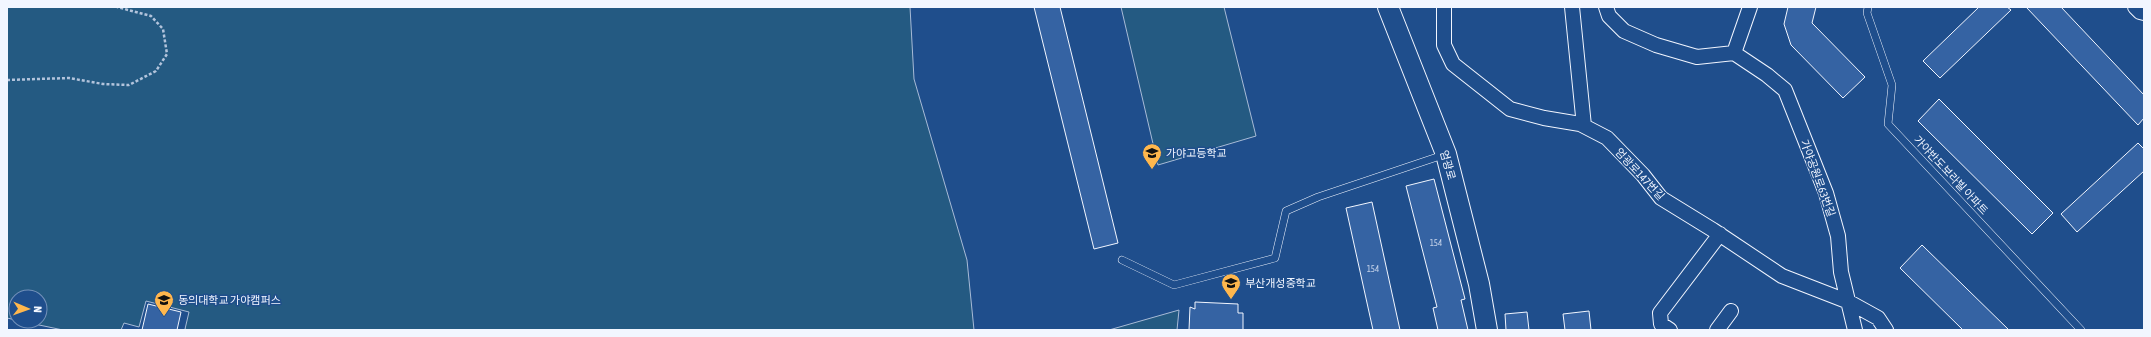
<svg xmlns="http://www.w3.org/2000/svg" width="2151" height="337" viewBox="0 0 2151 337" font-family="'Asap Condensed','Noto Sans KR',sans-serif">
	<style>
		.green { fill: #245a82; stroke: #a8bbd7 }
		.building { fill: #3563a3; stroke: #f2f6ff }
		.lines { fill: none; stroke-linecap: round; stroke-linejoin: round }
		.lane-casing { stroke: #f2f6ff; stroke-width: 8 }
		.street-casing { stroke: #f2f6ff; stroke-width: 16 }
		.secondary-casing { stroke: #f2f6ff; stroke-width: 22 }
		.path { stroke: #b3c4dc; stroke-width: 2.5; stroke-dasharray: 3 2; stroke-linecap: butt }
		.lane { stroke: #1f4e8c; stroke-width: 7 }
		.street { stroke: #1f4e8c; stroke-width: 14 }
		.secondary { stroke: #1f4e8c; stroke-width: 20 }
		.labels { text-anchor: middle; stroke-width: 3; stroke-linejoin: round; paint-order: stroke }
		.number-label { font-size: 9px; fill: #c3d1e8 }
		.poi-label { font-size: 11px; fill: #f2f6ff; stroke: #1f4e8c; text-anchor: start }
		.street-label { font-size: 11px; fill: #f2f6ff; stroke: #1f4e8c }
	</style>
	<rect width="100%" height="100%" fill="#1f4e8c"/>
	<path class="green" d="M 7,7 L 910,7 L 914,79 L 967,260 L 974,330 L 188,330 L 185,329 L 189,312 L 146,301 L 139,327 L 124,323 L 121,330 L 63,330 L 20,321 L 40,321 L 40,297 L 16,297 L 16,320 L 7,318 Z
		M 1121,7 L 1224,7 L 1256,136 L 1158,165 Z
		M 1179,310 L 1177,330 L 1109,330 Z"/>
	<path class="building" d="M 1034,7 L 1060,7 L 1118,243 L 1094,249 Z
		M 1788,7 L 1816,7 L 1812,23 L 1865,77 L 1843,98 L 1791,45 L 1784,24 Z
		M 1979,7 L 2007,7 L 2011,10 L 1940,78 L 1923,61 Z
		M 2026,7 L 2061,7 L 2144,95 L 2144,118 L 2138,125 Z
		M 1939,99 L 2053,213 L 2032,234 L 1918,121 Z
		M 2138,143 L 2144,149 L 2144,171 L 2077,232 L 2061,214 Z
		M 1434,179 L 1465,299 L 1461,300 L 1468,330 L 1438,330 L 1433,308 L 1437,307 L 1406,186 Z
		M 1372,202 L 1400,330 L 1373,330 L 1346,208 Z
		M 1922,245 L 2009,330 L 1963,330 L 1900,268 Z
		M 1195,302 L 1238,304 L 1238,313 L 1243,313 L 1243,330 L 1189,330 L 1190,307 L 1195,309 Z
		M 148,304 L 181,312 L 177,330 L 142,330 Z
		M 1589,311 L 1591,330 L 1565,330 L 1563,314 Z
		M 1527,312 L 1529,330 L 1506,330 L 1505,314 Z"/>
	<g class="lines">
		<defs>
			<path id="lane" d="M 1868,7 L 1867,13 L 1892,85 L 1888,124 L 2081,330
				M 1122,260 L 1174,285 L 1275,258 L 1286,211 L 1318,197 L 1446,154"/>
			<path id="street" d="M 1444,7 L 1444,45 L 1453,64 L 1510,109 L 1544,118 L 1580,124 L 1607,138 L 1643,175 L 1661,198 L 1713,230 L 1782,276 L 1849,302 L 1878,318 L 1886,330
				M 1572,7 L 1584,126
				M 1606,7 L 1609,16 L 1624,31 L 1656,45 L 1697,57 L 1734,53 L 1767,75 L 1785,90 L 1826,193 L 1838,236 L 1841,272 L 1855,330
				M 2135,7 L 2140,12 L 2144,13
				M 1734,53 L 1750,7
				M 1670,330 L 1661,324 L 1660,313 L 1720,234
				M 1717,330 L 1731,311"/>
			<path id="secondary" d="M 1388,7 L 1446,154 L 1479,284 L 1487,330"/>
		</defs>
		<use href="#lane" class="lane-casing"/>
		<use href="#street" class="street-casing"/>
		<use href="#secondary" class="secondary-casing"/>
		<path class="path" d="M 7,80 L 69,78 L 103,84 L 129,85 L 156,71 L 167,54 L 163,29 L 151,16 L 117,7"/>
		<use href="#lane" class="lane"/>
		<use href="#street" class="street"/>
		<use href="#secondary" class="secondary"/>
	</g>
	<defs>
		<symbol id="school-pin" viewBox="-11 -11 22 30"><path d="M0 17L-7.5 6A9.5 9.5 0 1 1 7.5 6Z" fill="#ffb74d" stroke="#1f4e8c"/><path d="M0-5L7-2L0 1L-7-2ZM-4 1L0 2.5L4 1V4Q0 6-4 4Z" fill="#111"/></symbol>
		<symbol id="university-pin" viewBox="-11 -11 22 30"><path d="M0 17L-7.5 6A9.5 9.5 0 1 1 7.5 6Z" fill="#ffb74d" stroke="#1f4e8c"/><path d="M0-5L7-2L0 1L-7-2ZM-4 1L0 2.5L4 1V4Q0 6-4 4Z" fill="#111"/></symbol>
	</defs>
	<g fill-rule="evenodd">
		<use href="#school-pin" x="1141" y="142" width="22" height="30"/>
		<use href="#school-pin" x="1220" y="272" width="22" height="30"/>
		<use href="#university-pin" x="153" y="289" width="22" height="30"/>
	</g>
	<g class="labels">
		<g class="number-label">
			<text x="1436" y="246">154</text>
			<text x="1373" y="272">154</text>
		</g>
		<g class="poi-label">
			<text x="1166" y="157">가야고등학교</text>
			<text x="1245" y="287">부산개성중학교</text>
			<text x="178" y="304">동의대학교 가야캠퍼스</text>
		</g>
		<g class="street-label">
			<text transform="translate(1448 165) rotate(74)" y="4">엄광로</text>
			<text transform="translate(1640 174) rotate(47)" y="4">엄광로147번길</text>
			<text transform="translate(1951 175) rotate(47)" y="4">가야반도보라빌 아파트</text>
			<text transform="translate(1818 178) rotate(70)" y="4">가야공원로63번길</text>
		</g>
	</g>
	<rect width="2151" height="337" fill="none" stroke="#f2f6ff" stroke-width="16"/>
	<g transform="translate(28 309) rotate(92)"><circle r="19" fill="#1f4e8c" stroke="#7391ba"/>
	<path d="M0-3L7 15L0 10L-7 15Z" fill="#ffb74d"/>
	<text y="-6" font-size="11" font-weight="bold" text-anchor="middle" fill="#f2f6ff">N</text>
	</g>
</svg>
